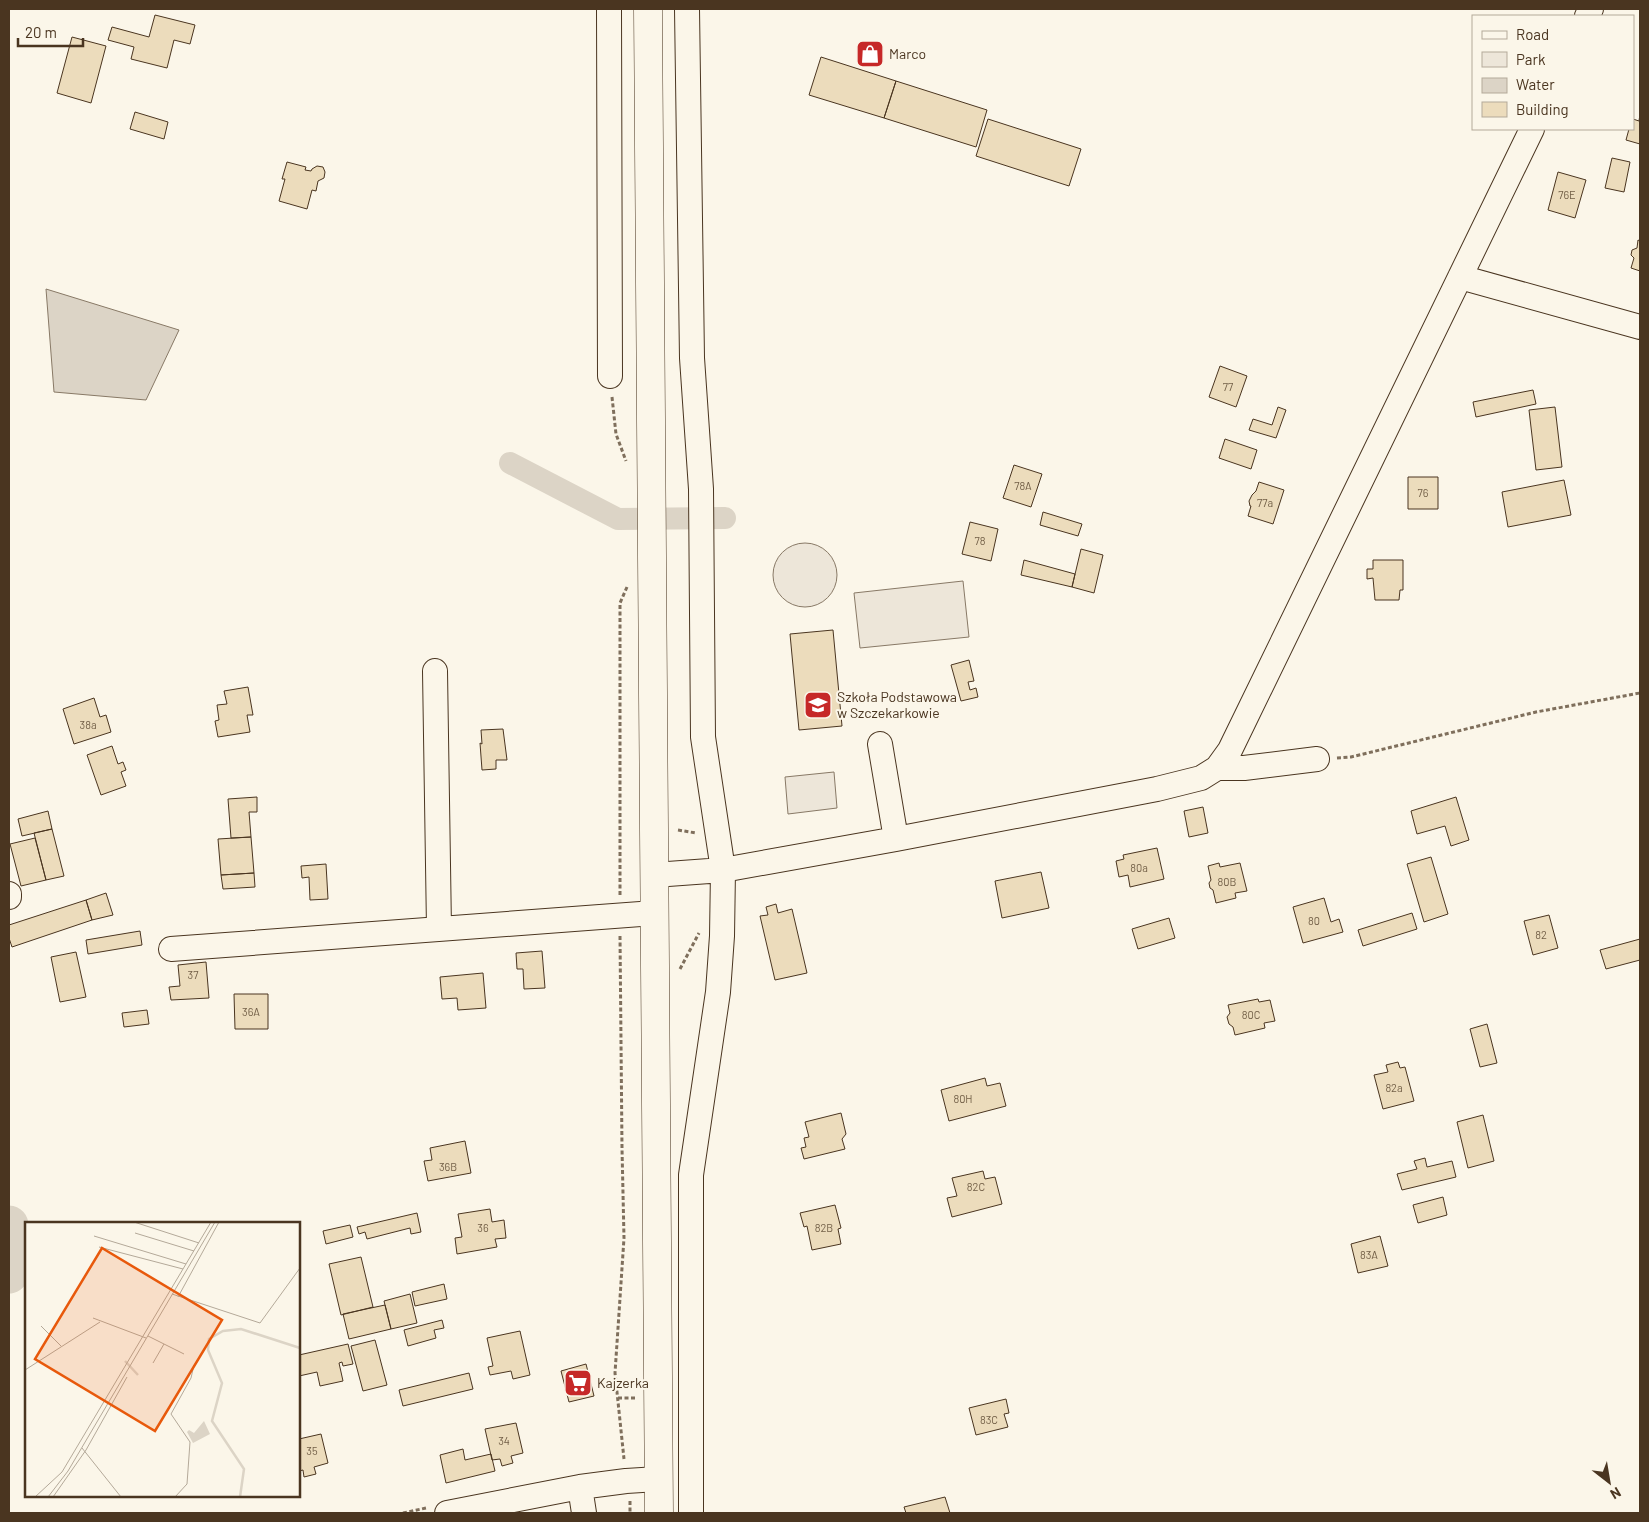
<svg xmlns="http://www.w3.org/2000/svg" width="1649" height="1522" viewBox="0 0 1649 1522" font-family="Barlow,sans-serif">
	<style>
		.green { fill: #ede6d9; stroke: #887966 }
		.water { fill: #dcd4c6; stroke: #887966 }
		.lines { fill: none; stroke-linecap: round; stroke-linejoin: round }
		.canal { stroke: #dcd4c6; stroke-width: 22 }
		.river { stroke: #dcd4c6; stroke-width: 39 }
		.building { fill: #ecdcbc; stroke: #4a3520 }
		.minor-casing { stroke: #4a3520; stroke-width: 26 }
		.major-casing { stroke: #4a3520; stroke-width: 29 }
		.path { stroke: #7f6f5c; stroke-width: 3; stroke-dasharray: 4 2.5; stroke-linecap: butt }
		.minor { stroke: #fbf6e9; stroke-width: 24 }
		.major { stroke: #fbf6e9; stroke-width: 28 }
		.labels { text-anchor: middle; stroke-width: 4; stroke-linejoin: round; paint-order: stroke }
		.number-label { font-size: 11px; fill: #725f47 }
		.poi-label { font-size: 14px; fill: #4a3520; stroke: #fbf6e9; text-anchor: start }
		.inset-river { fill: none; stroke: #dcd4c6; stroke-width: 2.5 }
		.inset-road { fill: none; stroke: #b4a999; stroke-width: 1 }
		.view { fill: #e8590c; fill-opacity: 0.15; stroke: #e8590c; stroke-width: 2.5 }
		.inset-edge { fill: none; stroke: #4a3520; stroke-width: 2.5 }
	</style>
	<rect width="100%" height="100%" fill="#fbf6e9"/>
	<path class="green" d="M773 575a32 32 0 1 1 64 0a32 32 0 1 1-64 0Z
		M 963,581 L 969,637 L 860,648 L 854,593 Z
		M 834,772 L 837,808 L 788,814 L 785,777 Z"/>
	<path class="water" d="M 46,289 L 179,330 L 146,400 L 54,392 Z"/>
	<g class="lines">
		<path class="canal" d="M 510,463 L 618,519 L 725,518"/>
		<path class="river" d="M 9,1225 L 13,1249 L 9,1274"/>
	</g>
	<path class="building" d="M 155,15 L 195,25 L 190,44 L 174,40 L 167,68 L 131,59 L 134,47 L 108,40 L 112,27 L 149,37 Z
		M 72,37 L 106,46 L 91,103 L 57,93 Z
		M 821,57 L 896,81 L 884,118 L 809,95 Z
		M 896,81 L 987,110 L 976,147 L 884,118 Z
		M 135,112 L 168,122 L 164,139 L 130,129 Z
		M 1640,114 L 1640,144 L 1626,140 L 1629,129 L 1633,129 L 1633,119 L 1639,121 Z
		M 988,119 L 1081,149 L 1069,186 L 976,156 Z
		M 1612,158 L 1630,162 L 1624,192 L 1605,188 Z
		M 287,162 L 306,167 L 305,170 L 311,171 L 312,169 L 317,166 L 323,167 L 325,172 L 324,178 L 318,181 L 316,191 L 312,190 L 307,209 L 279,201 L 285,179 L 282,179 Z
		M 1558,172 L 1586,180 L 1575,218 L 1548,210 Z
		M 1638,240 L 1640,241 L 1640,271 L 1631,268 L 1634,258 L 1631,255 L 1632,250 L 1637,248 Z
		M 1220,366 L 1247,376 L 1236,407 L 1209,397 Z
		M 1533,390 L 1536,404 L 1476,417 L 1473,402 Z
		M 1278,407 L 1286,410 L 1276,438 L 1249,430 L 1253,419 L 1272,425 Z
		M 1555,407 L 1562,467 L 1536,470 L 1529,410 Z
		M 1225,439 L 1257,450 L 1251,469 L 1219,458 Z
		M 1014,465 L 1042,474 L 1031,507 L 1003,498 Z
		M 1408,477 L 1438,477 L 1438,509 L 1408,509 Z
		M 1564,480 L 1571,515 L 1508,527 L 1502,492 Z
		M 1259,482 L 1284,490 L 1273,524 L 1248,516 L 1251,506 L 1250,506 L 1249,501 L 1252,495 L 1256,491 Z
		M 1043,512 L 1082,524 L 1078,536 L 1040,525 Z
		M 970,522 L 998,529 L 991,561 L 962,554 Z
		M 1081,549 L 1103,555 L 1094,593 L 1072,587 Z
		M 1024,560 L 1075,574 L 1072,587 L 1021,575 Z
		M 1373,560 L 1403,560 L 1403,590 L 1400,590 L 1399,600 L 1375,600 L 1373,578 L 1367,579 L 1367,569 L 1373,569 Z
		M 833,630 L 842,726 L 799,730 L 790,634 Z
		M 969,660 L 974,681 L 968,682 L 970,690 L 976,688 L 978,697 L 961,701 L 951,665 Z
		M 248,687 L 253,715 L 247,715 L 250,732 L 218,737 L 215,721 L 219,720 L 217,705 L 227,704 L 224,691 Z
		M 94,698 L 100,717 L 106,715 L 111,732 L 74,744 L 63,709 Z
		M 503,729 L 507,760 L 496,760 L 496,769 L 482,770 L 480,743 L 482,744 L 481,730 Z
		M 112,746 L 118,764 L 123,762 L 126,770 L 121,772 L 126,786 L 101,795 L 87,755 Z
		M 257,797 L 257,812 L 249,812 L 251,837 L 231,838 L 228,799 Z
		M 1456,797 L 1469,840 L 1451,846 L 1445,826 L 1417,834 L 1411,811 Z
		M 1203,807 L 1208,833 L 1189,837 L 1184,811 Z
		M 48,811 L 52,829 L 22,836 L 18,819 Z
		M 52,829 L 64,876 L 46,880 L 34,833 Z
		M 251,837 L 254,873 L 221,875 L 218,839 Z
		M 35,838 L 46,880 L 21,886 L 10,844 Z
		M 1157,848 L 1164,879 L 1130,887 L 1128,875 L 1119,877 L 1116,861 L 1124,859 L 1123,855 Z
		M 1431,857 L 1448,914 L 1424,922 L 1407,864 Z
		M 1219,863 L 1220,867 L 1240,863 L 1247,891 L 1235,893 L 1236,898 L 1216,903 L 1213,890 L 1210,888 L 1209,883 L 1211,880 L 1208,866 Z
		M 326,864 L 328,899 L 310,900 L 309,877 L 302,878 L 301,866 Z
		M 1041,872 L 1049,908 L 1002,918 L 995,881 Z
		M 254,873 L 255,887 L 223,889 L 221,875 Z
		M 106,893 L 113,915 L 92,920 L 86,900 Z
		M 1324,898 L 1331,922 L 1339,919 L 1343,932 L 1303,943 L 1293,907 Z
		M 86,900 L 92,920 L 12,947 L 9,938 L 9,925 Z
		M 776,904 L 778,913 L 792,909 L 807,973 L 775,980 L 760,916 L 768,915 L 766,907 Z
		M 1412,913 L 1417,929 L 1363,946 L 1358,930 Z
		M 1549,915 L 1558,948 L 1533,955 L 1524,921 Z
		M 1169,918 L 1175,938 L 1138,949 L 1132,929 Z
		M 140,931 L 142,945 L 88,954 L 86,940 Z
		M 1640,939 L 1640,960 L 1606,969 L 1600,950 Z
		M 542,951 L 545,988 L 524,989 L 523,969 L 517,969 L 516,953 Z
		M 76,952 L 86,997 L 60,1002 L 51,957 Z
		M 206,962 L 209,998 L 171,1000 L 169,987 L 180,986 L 178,965 Z
		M 483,973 L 486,1008 L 458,1010 L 457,998 L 442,999 L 440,977 Z
		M 234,994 L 268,994 L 268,1029 L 235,1029 Z
		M 1258,999 L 1259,1002 L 1270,1000 L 1275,1021 L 1264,1023 L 1265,1028 L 1235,1035 L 1233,1027 L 1229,1024 L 1227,1017 L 1230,1013 L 1228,1005 Z
		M 147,1010 L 149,1024 L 124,1027 L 122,1013 Z
		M 1487,1024 L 1497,1063 L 1480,1067 L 1470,1029 Z
		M 1398,1062 L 1400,1068 L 1405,1067 L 1414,1101 L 1383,1109 L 1374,1075 L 1388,1072 L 1386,1065 Z
		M 985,1078 L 987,1086 L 1000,1083 L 1006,1106 L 949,1121 L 941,1090 Z
		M 841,1113 L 846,1134 L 842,1139 L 845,1149 L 804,1159 L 801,1148 L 806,1147 L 804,1138 L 809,1137 L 805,1122 Z
		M 1483,1115 L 1494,1161 L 1468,1168 L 1457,1122 Z
		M 465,1141 L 471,1173 L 428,1181 L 424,1161 L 432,1160 L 430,1148 Z
		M 1425,1158 L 1427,1167 L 1452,1161 L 1456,1177 L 1402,1190 L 1397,1174 L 1417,1169 L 1414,1161 Z
		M 983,1171 L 985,1179 L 995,1177 L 1002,1204 L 952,1217 L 947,1198 L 957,1196 L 952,1178 Z
		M 1443,1197 L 1447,1215 L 1418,1223 L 1413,1205 Z
		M 835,1205 L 841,1228 L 838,1229 L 841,1244 L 812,1250 L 807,1226 L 804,1227 L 800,1213 Z
		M 490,1209 L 492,1222 L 504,1220 L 506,1238 L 495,1239 L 497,1247 L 457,1254 L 455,1238 L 462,1237 L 458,1214 Z
		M 417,1213 L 421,1232 L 411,1234 L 410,1228 L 367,1239 L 365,1232 L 359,1234 L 357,1227 Z
		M 350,1225 L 353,1237 L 326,1244 L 323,1231 Z
		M 1380,1236 L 1388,1266 L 1358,1273 L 1351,1244 Z
		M 361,1257 L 373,1307 L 341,1315 L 329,1264 Z
		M 444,1284 L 447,1299 L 415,1306 L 412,1292 Z
		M 410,1294 L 417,1323 L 391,1329 L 384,1301 Z
		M 385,1305 L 391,1329 L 349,1339 L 343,1314 Z
		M 442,1320 L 444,1328 L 434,1330 L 436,1338 L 408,1346 L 404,1330 Z
		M 520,1331 L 530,1375 L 513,1379 L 511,1371 L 490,1375 L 488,1367 L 493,1366 L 487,1338 Z
		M 375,1340 L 387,1385 L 363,1391 L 351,1346 Z
		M 348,1344 L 353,1364 L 343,1366 L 342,1362 L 339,1363 L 343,1381 L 320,1386 L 317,1372 L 299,1376 L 299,1355 Z
		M 586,1364 L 594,1396 L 569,1402 L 561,1371 Z
		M 469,1373 L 473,1389 L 403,1406 L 399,1390 Z
		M 1006,1399 L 1009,1413 L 1004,1414 L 1008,1427 L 976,1435 L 969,1408 Z
		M 516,1423 L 523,1453 L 511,1456 L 513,1463 L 502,1466 L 500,1459 L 492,1460 L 485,1429 Z
		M 321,1434 L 328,1463 L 314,1467 L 316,1474 L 304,1477 L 303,1470 L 299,1471 L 299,1439 Z
		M 463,1449 L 465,1460 L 491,1454 L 495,1471 L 446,1483 L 440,1455 Z
		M 945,1497 L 950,1513 L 906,1513 L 904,1507 Z"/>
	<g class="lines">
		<defs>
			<path id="minor" d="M 609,9 L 610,376
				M 687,9 L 692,358 L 701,489 L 703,737 L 723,870 L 722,936 L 718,992 L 691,1175 L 691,1513
				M 1587,16 L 1591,9
				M 1460,277 L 1640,327
				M 435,671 L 439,929
				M 880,744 L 896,839
				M 1217,768 L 1244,768 L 1317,759
				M 654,875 L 723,870 L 896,839 L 1157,789 L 1201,778 L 1217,768 L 1230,750 L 1532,129
				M 9,894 L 9,897
				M 171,949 L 654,913
				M 580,1487 L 584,1513
				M 447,1513 L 580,1487 L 626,1481 L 658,1479"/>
			<path id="major" d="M 648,9 L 659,1513"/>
		</defs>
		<use href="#minor" class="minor-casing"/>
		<use href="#major" class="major-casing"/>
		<path class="path" d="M 612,397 L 616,434 L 626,461
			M 1337,758 L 1351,757 L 1536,712 L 1640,693
			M 678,830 L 696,833
			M 620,895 L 620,603 L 627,587
			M 620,936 L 622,1148 L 624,1238 L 615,1373 L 624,1459
			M 680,969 L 699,933
			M 618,1398 L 635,1398
			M 630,1501 L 630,1513
			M 403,1513 L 426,1508"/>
		<use href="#minor" class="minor"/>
		<use href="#major" class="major"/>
	</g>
	<defs>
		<symbol id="shop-square" viewBox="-11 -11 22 22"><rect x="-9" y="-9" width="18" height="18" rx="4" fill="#c62828" stroke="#fbf6e9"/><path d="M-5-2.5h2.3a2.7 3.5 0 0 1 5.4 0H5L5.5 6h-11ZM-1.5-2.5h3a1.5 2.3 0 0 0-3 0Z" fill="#fff"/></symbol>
		<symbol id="school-square" viewBox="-11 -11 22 22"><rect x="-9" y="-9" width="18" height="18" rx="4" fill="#c62828" stroke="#fbf6e9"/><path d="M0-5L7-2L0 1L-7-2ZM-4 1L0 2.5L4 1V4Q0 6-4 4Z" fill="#fff"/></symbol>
		<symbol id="supermarket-square" viewBox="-11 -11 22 22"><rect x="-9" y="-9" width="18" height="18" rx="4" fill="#c62828" stroke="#fbf6e9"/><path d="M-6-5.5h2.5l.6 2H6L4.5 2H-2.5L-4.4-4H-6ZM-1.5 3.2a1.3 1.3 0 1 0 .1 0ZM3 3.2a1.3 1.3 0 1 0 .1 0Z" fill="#fff"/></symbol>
	</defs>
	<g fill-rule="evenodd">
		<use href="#shop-square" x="854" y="38" width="32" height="32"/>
		<use href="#school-square" x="802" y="689" width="32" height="32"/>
		<use href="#supermarket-square" x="562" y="1367" width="32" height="32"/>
	</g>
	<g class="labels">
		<g class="number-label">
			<text x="1567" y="199">76E</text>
			<text x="1228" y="391">77</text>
			<text x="1023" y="490">78A</text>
			<text x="1423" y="497">76</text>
			<text x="1265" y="507">77a</text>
			<text x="980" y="545">78</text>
			<text x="88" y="729">38a</text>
			<text x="1139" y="872">80a</text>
			<text x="1227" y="886">80B</text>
			<text x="1314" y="925">80</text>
			<text x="1541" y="939">82</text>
			<text x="193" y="979">37</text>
			<text x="251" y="1016">36A</text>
			<text x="1251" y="1019">80C</text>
			<text x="1394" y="1092">82a</text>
			<text x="963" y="1103">80H</text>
			<text x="448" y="1171">36B</text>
			<text x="976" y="1191">82C</text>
			<text x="483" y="1232">36</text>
			<text x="824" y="1232">82B</text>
			<text x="1369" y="1259">83A</text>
			<text x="989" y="1424">83C</text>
			<text x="504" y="1445">34</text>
			<text x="312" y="1455">35</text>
		</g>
		<g class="poi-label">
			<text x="889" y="59">Marco</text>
			<text x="837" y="702">Szkoła Podstawowa<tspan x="837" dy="16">w Szczekarkowie</tspan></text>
			<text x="597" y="1388">Kajzerka</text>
		</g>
	</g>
	<g transform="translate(25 1222)">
		<rect width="275" height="275" fill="#fbf6e9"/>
		<path d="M 179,199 L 185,212 L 168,221 L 162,210 L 164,208 L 169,211 Z" fill="#dcd4c6"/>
		<path class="inset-river" d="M 100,139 L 113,153M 215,275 L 219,247 L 187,199 L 197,161 L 183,128 L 184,117 L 198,109 L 216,107 L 275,126"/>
		<path class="inset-road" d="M 109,0 L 174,21M 110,11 L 169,29M 69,14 L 161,42M 74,25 L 158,47M 147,72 L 235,101 L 275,46M 153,75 L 194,0M 68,96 L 121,116M 16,104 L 36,124M 123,114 L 159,132M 128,141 L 139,122M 0,148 L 75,100M 57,226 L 96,275M 10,275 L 37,250 L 186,0M 23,275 L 43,249 L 190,0M 28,275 L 61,228 L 102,155M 150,275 L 162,262 L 165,220 L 146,192 L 166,156 L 169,143"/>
		<path class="view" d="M 77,26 L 197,98 L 130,209 L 10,137 Z"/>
		<rect width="275" height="275" class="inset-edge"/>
	</g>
	<rect width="1649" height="1522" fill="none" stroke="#4a3520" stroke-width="20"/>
	<rect x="1472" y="15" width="162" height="115" fill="#fbf6e9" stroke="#b4a999"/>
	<rect x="1482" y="31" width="25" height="8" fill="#fbf6e9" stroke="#b4a999"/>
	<text x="1516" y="40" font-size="15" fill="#4a3520">Road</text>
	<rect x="1482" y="52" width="25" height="15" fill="#ede6d9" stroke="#b4a999"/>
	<text x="1516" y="65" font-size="15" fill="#4a3520">Park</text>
	<rect x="1482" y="78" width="25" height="15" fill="#dcd4c6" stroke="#b4a999"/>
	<text x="1516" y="90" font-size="15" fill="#4a3520">Water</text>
	<rect x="1482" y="102" width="25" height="15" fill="#ecdcbc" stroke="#b4a999"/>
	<text x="1516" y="115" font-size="15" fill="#4a3520">Building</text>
	<g transform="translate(1609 1482) rotate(149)" stroke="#fbf6e9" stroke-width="4" paint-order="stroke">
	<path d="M0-4L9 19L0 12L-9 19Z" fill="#4a3520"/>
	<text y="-8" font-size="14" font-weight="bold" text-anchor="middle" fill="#4a3520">N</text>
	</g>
	<path d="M18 38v8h65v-8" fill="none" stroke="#4a3520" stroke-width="2.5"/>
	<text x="25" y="38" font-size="15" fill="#4a3520" stroke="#fbf6e9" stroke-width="4" paint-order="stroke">20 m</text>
</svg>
